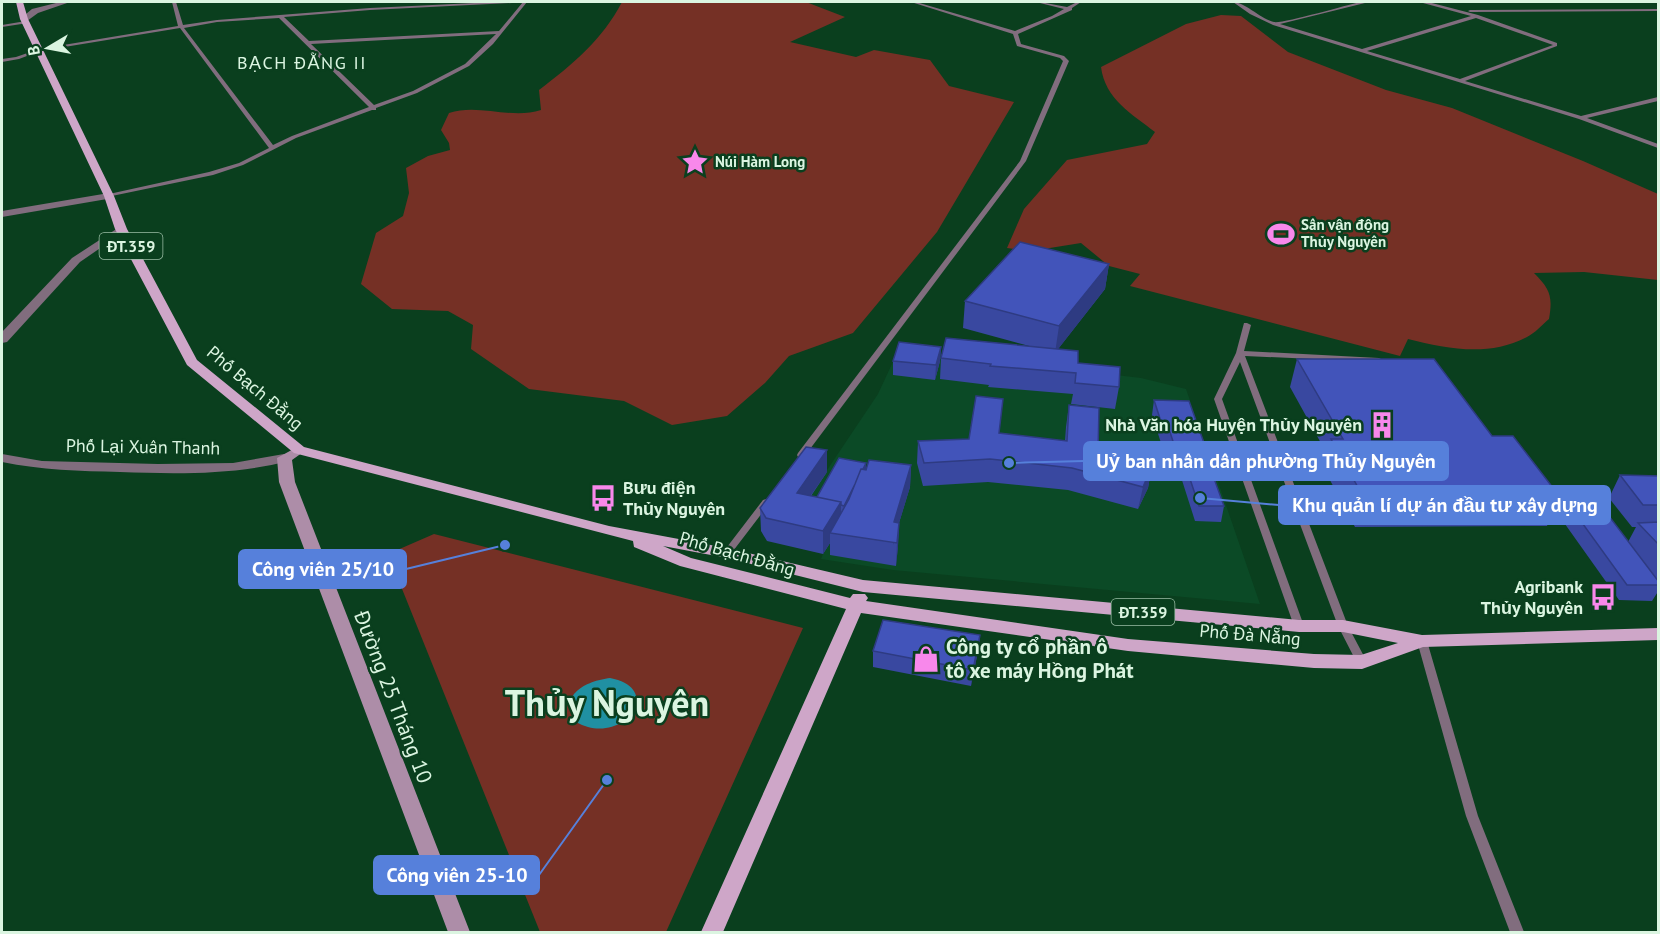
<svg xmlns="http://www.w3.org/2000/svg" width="1660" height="934" viewBox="0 0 1660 934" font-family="'PT Sans',sans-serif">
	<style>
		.built { fill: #0b4a26 }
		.green { fill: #753025 }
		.water { fill: #2090a2 }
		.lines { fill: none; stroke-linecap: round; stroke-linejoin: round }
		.service { fill: #816d7e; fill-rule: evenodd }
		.minor { fill: #816d7e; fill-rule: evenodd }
		.tertiary { fill: #816d7e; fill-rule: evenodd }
		.secondary { fill: #ad8da8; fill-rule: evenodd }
		.primary { fill: #cea6c8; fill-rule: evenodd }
		.wall { fill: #3948a0 }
		.shaded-wall { fill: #2e3b82 }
		.building { fill: #4254ba; stroke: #2e3b82; stroke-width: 1.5 }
		.labels { text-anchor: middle; stroke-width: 5; stroke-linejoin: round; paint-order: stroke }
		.far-poi-label { font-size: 15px; font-weight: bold; fill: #dbf5e1; stroke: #0a3f1e; text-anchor: start }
		.shield { fill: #0a3f1e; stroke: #9cbea6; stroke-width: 1.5 }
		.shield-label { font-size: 16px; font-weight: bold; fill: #dbf5e1 }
		.far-quarter-label { font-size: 18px; letter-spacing: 1.5px; fill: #dbf5e1; stroke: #0a3f1e }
		.street-label { font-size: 18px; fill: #dbf5e1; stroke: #0a3f1e }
		.poi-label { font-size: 18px; font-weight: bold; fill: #dbf5e1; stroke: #0a3f1e; text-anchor: end }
		.near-poi-label { font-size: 21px; font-weight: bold; fill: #dbf5e1; stroke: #0a3f1e; text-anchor: start }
		.near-street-label { font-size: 21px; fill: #dbf5e1; stroke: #0a3f1e }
		.near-town-label { font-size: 36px; font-weight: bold; fill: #dbf5e1; stroke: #0a3f1e }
		.leader { fill: none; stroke: #5680db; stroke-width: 2 }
		.callout-dot { fill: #5680db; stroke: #0a3f1e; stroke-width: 2 }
		.callout { fill: #5680db; stroke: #5680db; stroke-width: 2 }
		.callout-label { font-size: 20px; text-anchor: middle; font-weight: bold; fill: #fff }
	</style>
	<rect width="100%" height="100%" fill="#0a3f1e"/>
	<path class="built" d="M 899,349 L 1141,378 L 1186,389 L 1260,604 L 893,570 L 821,559 L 823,554 L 797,515 L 878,394 Z"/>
	<path class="green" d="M 622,2 L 806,2 L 845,17 L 790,42 L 856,57 L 874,50 L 930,60 L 949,86 L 1014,102 L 937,232 L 853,333 L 789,356 L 765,383 L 727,416 L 672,425 L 624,401 L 529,389 L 471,349 L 473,325 L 448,311 L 392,309 L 361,284 L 376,233 L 403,216 L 409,193 L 406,168 L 428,156 L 450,150 L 449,143 L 441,130 L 449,113 C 479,103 511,120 541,110 L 539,90 C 573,64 602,40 622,2 Z
		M 1221,15 L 1241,16 L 1288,52 L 1386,90 L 1452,108 L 1583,161 L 1658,194 L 1658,280 L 1584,272 L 1534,273 C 1550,289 1553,296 1549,319 C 1542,325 1535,333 1527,337 C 1489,357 1448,349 1408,339 L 1400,356 L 1130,286 L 1140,274 L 1109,266 L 1081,243 L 1031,251 L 1007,248 L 1024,209 L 1067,160 L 1147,144 L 1155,132 C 1132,114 1105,99 1101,67 L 1186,24 Z
		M 434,534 L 803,628 L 666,932 L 540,932 L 388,554 Z"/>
	<path class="water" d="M 610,678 C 667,689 621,748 576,722 C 557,695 586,681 610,678 Z"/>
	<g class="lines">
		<path class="service" d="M 172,2 L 176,2 L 183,25 L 217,20 L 370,8 L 495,2 L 514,2 L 512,3 L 370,10 L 284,17 L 309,41 L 499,31 L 523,2 L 527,2 L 493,44 L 469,66 L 417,93 L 376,108 L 376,110 L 372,110 L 296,138 L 243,165 L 213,175 L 107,197 L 106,196 L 109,194 L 209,172 L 239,163 L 269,148 L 180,28 L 40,51 L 19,59 L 2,62 L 2,59 L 16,57 L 39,49 L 178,26 ZM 279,18 L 369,107 L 292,136 L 273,145 L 184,28 L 217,22 ZM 496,34 L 465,64 L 413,91 L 374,105 L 311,44 Z
			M 911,2 L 916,2 L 1015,31 L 1052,16 L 1064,9 L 1040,3 L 1040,2 L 1067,7 L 1077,2 L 1081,2 L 1072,8 L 1072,10 L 1018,34 L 1021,44 L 1064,56 L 1069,61 L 1026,161 L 804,457 L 798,457 L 797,455 L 798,453 L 1020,161 L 1063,61 L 1060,58 L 1017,46 L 1013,34 Z
			M 1233,2 C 1243,1 1261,19 1274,22 C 1282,24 1347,5 1360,2 L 1365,2 L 1365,3 L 1280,24 L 1362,49 L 1471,16 L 1423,3 L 1423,2 L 1428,2 L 1478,15 L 1557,43 L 1557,46 L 1465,81 L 1581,116 L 1658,97 L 1658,101 L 1587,118 L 1658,144 L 1658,148 L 1579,119 L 1273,25 L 1250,14 ZM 1476,18 L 1553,45 L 1460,79 L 1367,51 Z
			M 1658,9 L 1658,11 L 1470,12 L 1468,11 L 1470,10 Z
			M 26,21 L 28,21 L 28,23 L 2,27 L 2,25 Z
			M 1244,323 L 1247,323 L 1251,325 L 1244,351 L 1379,358 L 1383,360 L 1379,362 L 1245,356 L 1348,626 L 1367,662 L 1366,665 L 1362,666 L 1358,665 L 1338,626 L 1279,468 L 1246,466 L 1304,626 L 1303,629 L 1295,629 L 1294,626 L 1214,399 L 1236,353 ZM 1240,362 L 1277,462 L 1244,460 L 1222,399 Z
			M 766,499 L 771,502 L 769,504 L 730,555 L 724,555 L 722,553 L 724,551 L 763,500 Z
			M 1422,637 L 1426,638 L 1427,641 L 1478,816 L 1524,932 L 1510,932 L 1466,816 L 1417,641 L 1418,638 Z"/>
		<path class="minor" d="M 109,193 L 113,194 L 113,198 L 2,217 L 2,211 Z
			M 121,226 L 127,229 L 125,231 L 80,262 L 7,342 L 2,343 L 2,332 L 72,258 Z
			M 2,454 L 42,461 L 158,464 L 233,463 L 284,454 L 291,458 L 289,461 C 233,475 178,474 120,472 C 80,471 41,470 2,462 Z"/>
		<path class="tertiary" d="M 60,2 L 70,2 L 38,13 L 27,21 L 20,19 L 32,9 Z"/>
		<path class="secondary" d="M 299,446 L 306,450 L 292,460 L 295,482 L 470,932 L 448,932 L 279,482 L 277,458 Z"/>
		<path class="primary" d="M 16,2 L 23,2 L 28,19 L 114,196 L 127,229 L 197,360 L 304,447 L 609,526 L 727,548 L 863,580 L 1299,620 L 1343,620 L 1422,635 L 1658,628 L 1658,640 L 1423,647 L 1362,669 L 1314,668 L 1128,651 L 861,613 L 723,932 L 701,932 L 846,609 L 680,566 L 634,547 L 633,541 L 294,453 L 187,365 L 115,229 L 104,196 L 20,19 ZM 663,546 L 727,558 L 863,592 L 1299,632 L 1343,632 L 1398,643 L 1361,655 L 1314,654 L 1128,639 L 866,601 L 868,598 L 865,594 L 853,594 L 850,598 L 691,558 Z"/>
	</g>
	<path class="wall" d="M 1109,264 L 1105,289 L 1058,349 L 1078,363 L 1119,387 L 1115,409 L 1071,404 L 1073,394 L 988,387 L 989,385 L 940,379 L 941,358 L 1033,347 L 963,328 L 965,301 Z
		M 941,347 L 940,361 L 935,380 L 893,375 L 893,361 Z
		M 1297,359 L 1492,436 L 1560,497 L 1547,526 L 1355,527 L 1323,467 L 1327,454 L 1290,387 Z
		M 1154,400 L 1209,457 L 1208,462 L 1224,506 L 1221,522 L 1195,521 L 1180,474 L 1180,472 L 1175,472 L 1167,447 L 1161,443 L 1152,415 Z
		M 1069,405 L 1098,452 L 1152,466 L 1148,488 L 1138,509 L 1068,490 L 988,482 L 923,486 L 917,463 L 918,441 L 969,439 L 1000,433 L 1065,441 L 1066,427 Z
		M 911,465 L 910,487 L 899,523 L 898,546 L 896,566 L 830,555 L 830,543 L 823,554 L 767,541 L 761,531 L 760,508 L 827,472 L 811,496 L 817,497 L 866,470 Z
		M 1620,475 L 1659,476 L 1659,590 L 1652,601 L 1619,600 L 1555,510 L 1562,495 L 1628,542 L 1636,527 L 1632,527 L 1609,498 Z
		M 980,635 L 978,651 L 971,686 L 873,667 L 873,651 Z"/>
	<path class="shaded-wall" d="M 1109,264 L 1105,289 L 1055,353 L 1059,326 Z
		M 941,347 L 940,361 L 935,380 L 936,365 Z
		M 827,450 L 827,472 L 797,515 L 797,493 Z
		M 866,463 L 866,478 L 844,521 L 844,506 Z
		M 911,465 L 910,487 L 899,523 L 898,546 L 896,566 L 897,543 L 899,524 L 893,545 L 894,522 Z
		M 1152,466 L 1148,488 L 1138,509 L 1143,487 Z
		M 841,502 L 841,525 L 830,533 L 830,543 L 823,554 L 823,531 Z
		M 980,635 L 978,651 L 971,686 L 973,670 Z"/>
	<path class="building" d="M 1020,242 L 1109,264 L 1059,326 L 965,301 Z
		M 946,338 L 1078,351 L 1078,363 L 1120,367 L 1119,387 L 1075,383 L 1076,373 L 990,366 L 991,364 L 941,358 Z
		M 899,342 L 941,347 L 936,365 L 893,361 Z
		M 1297,359 L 1434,359 L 1492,436 L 1513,436 L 1560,497 L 1364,498 L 1331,439 L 1343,439 Z
		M 976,396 L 1003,399 L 999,433 L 1067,441 L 1069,405 L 1099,408 L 1098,452 L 1152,466 L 1143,487 L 1072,468 L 990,459 L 924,463 L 918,441 L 969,439 Z
		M 1154,400 L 1189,401 L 1209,457 L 1178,457 L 1170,432 L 1163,428 Z
		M 806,447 L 827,450 L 797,493 L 841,502 L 823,531 L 766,518 L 760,508 Z
		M 839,458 L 866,463 L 863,469 L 861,469 L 855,484 L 844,506 L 841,505 L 841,502 L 817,497 Z
		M 1183,458 L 1207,459 L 1224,506 L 1199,506 Z
		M 869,460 L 911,465 L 894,522 L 899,523 L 897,543 L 830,533 L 849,499 L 861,469 L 866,470 Z
		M 1620,475 L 1659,476 L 1659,505 L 1643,505 Z
		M 1562,495 L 1593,495 L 1659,582 L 1659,585 L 1627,585 Z
		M 1659,522 L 1659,545 L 1638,523 Z
		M 883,620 L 980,635 L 973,670 L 873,651 Z"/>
	<defs>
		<symbol id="sight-bare" viewBox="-9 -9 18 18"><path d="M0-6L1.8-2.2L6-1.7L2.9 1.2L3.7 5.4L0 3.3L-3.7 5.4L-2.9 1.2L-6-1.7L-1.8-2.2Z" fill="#f888eb" stroke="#0a3f1e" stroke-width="2.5" paint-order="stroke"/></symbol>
		<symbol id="stadium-bare" viewBox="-9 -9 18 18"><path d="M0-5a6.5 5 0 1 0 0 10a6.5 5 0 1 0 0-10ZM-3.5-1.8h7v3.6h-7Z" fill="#f888eb" stroke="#0a3f1e" stroke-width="2.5" paint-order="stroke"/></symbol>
		<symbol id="building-bare" viewBox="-9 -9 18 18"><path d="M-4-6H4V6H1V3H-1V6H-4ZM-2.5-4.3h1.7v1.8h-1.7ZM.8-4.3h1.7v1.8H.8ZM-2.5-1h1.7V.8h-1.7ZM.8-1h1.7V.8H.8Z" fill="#f888eb" stroke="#0a3f1e" stroke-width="2.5" paint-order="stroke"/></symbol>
		<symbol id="bus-bare" viewBox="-9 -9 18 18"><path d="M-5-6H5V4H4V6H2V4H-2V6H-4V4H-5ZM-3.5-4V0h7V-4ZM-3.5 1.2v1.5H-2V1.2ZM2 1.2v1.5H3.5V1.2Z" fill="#f888eb" stroke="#0a3f1e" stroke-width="2.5" paint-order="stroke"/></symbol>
		<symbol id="shop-bare" viewBox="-9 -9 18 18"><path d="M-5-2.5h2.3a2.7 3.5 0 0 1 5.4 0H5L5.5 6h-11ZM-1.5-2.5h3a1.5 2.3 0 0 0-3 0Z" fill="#f888eb" stroke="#0a3f1e" stroke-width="2.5" paint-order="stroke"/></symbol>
	</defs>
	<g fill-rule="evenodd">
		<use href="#sight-bare" x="676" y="143" width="38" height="38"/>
		<use href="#stadium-bare" x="1262" y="215" width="38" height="38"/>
		<use href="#building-bare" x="1363" y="406" width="38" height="38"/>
		<use href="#bus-bare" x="584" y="479" width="38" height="38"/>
		<use href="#bus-bare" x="1584" y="578" width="38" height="38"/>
		<use href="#shop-bare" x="907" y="640" width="38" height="38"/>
	</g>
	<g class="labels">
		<g class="far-poi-label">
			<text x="715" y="167">Núi Hàm Long</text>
			<text x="1301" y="230">Sân vận động<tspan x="1301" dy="17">Thủy Nguyên</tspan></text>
		</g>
		<g class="shield">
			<rect x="99.5" y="233" width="63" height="26" rx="4.5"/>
			<rect x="1111.5" y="599" width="63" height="26" rx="4.5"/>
		</g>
		<g class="shield-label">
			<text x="131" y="252">ĐT.359</text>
			<text x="1143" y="618">ĐT.359</text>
		</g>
		<g class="far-quarter-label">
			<text x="302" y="69">BẠCH ĐẰNG II</text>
		</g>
		<g class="street-label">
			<text transform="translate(255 388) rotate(40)" y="6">Phố Bạch Đằng</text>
			<text transform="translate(143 447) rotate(1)" y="6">Phố Lại Xuân Thanh</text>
			<text transform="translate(737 554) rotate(16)" y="6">Phố Bạch Đằng</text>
			<text transform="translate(1250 635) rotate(5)" y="6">Phố Đà Nẵng</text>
		</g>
		<g class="poi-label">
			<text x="1362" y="431">Nhà Văn hóa Huyện Thủy Nguyên</text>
			<text x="623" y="494" text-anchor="start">Bưu điện<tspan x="623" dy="21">Thủy Nguyên</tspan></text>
			<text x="1583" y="593">Agribank<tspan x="1583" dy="21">Thủy Nguyên</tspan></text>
		</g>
		<g class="near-poi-label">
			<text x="946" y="654">Công ty cổ phần ô<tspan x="946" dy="24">tô xe máy Hồng Phát</tspan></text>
		</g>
		<g class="near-street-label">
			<text transform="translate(393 697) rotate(69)" y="7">Đường 25 Tháng 10</text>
		</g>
		<g class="near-town-label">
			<text x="607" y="716">Thủy Nguyên</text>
		</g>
	</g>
	<path class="leader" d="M1009 463L1084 461M1200 498L1279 505M505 545L406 569M607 780L539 875"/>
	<g class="callout-dot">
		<circle cx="1009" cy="463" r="6"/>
		<circle cx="1200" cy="498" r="6"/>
		<circle cx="505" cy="545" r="6"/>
		<circle cx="607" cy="780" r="6"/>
	</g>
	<g class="callout">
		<rect x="1084" y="442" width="364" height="38" rx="6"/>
		<rect x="1279" y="486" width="331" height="38" rx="6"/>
		<rect x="239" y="550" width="167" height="38" rx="6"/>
		<rect x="374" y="856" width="165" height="38" rx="6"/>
	</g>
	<g class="callout-label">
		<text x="1266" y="468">Uỷ ban nhân dân phường Thủy Nguyên</text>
		<text x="1445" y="512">Khu quản lí dự án đầu tư xây dựng</text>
		<text x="323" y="576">Công viên 25/10</text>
		<text x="457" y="882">Công viên 25-10</text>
	</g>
	<rect width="1660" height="934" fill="none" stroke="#dbf5e1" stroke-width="6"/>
	<g transform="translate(48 48) rotate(260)" stroke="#0a3f1e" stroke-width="4.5" paint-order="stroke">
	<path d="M0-4.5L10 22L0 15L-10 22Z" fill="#dbf5e1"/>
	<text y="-9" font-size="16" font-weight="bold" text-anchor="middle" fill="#dbf5e1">B</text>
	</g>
</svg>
